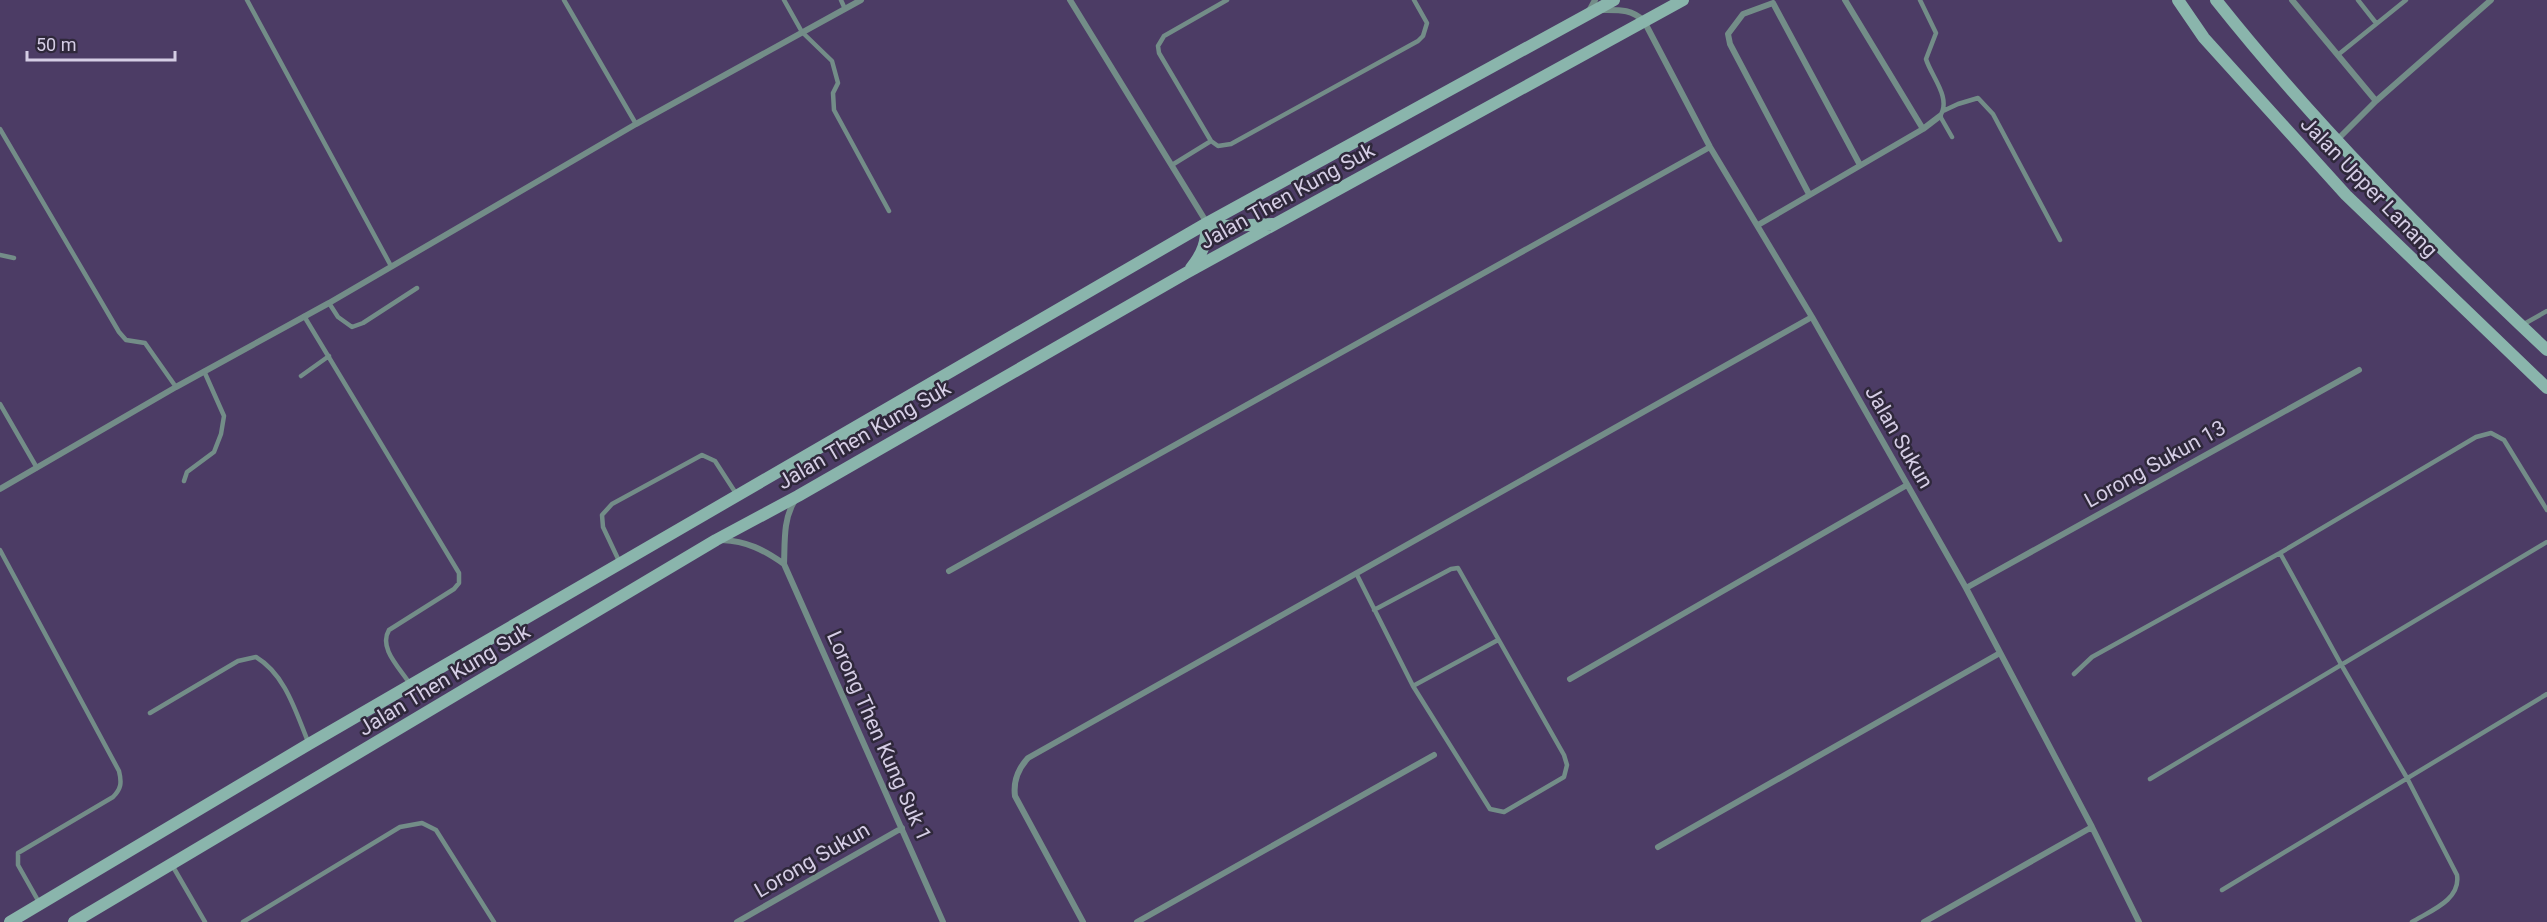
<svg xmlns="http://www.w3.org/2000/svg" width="2547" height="922" viewBox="0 0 2547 922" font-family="Roboto,sans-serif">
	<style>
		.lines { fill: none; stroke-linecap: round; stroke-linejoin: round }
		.lane { stroke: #738d88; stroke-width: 4.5 }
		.street { stroke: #738d88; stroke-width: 6 }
		.secondary { stroke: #8ab5ac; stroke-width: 12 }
		.labels { text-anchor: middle; stroke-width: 5; stroke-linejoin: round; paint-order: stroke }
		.street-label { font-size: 21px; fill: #d5cde5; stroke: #2f283b }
	</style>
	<rect width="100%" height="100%" fill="#4c3c65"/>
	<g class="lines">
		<path class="lane" d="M 247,0 L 391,266
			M 564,0 L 636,124
			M 784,0 L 802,32 L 832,61 L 838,83 L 833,93 L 834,110 L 889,211
			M 841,0 L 845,9
			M 1227,0 L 1164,36 L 1158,46 L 1159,53 L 1211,141 L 1218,146 L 1231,144 L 1418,41 L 1423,36 L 1427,23 L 1414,0
			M 1920,0 L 1936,33 L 1926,59 C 1931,76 1952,98 1940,116 L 1952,137
			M 2358,0 L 2376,23
			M 2339,54 L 2406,0
			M 1943,111 L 1958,104 L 1978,98 L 1993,114 L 2060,240
			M 0,129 L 119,332 L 126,340 L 145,343 L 176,387
			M 1172,165 L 1211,141
			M 0,255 L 14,258
			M 329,303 L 338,317 L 352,327 L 363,323 L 417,288
			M 304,316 L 459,573 L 459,583 L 454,589 L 389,630 C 378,648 400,668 410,684
			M 2524,324 L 2547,311
			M 301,376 L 329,356
			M 0,404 L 37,468
			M 184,481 L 187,472 L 214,452 L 221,434 L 224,416 L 204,371
			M 0,550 L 119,771 C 122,783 121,789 113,797 L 18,853 L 18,865 L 40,904
			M 2280,553 L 2342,666 L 2407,778 L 2457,875 C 2461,900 2430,911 2412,922
			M 620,563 L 603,527 L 602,515 L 612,504 L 702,455 L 715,461 L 737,495
			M 1356,573 L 1413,686 L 1490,809 L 1504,812 L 1564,777 L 1567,765 L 1564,755 L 1458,568 L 1451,569 L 1374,610
			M 2074,674 L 2092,657 L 2280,553 L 2476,437 L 2491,433 L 2504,440 L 2547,510
			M 1413,686 L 1498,640
			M 150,713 L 238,661 L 256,657 C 286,675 296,713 309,744
			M 2150,779 L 2547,542
			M 172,865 L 205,922
			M 2222,890 L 2547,694
			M 243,922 L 400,827 L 422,823 L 436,830 L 494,922"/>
		<path class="street" d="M 1070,0 L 1207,223
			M 1845,0 L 1923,129
			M 2292,0 L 2376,101
			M 1602,10 C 1620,10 1631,9 1644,21 L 1710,147 L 1812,317 L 1966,588 L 2092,827 L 2139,922
			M 1589,11 L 1595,0
			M 2336,141 L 2376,101 L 2491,0
			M 1809,194 L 1730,44 L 1728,34 L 1743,14 L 1773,3 L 1860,165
			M 1758,225 L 1923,129 L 1940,116
			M 0,489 L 176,387 L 329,303 L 636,124 L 861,0
			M 794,502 C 783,520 785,543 784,564 L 943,922
			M 722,540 C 747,541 764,550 784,564
			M 949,571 L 1710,147
			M 1966,588 L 2359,370
			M 1570,679 L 1907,485
			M 1658,847 L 2000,653
			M 737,922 L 902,828
			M 1083,922 L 1015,796 C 1013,781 1018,769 1028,758 L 1812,317
			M 1137,922 L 1434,755
			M 1924,922 L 2092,827"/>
		<path class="secondary" d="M 2178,0 L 2204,38 L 2346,195 L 2547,388
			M 2216,0 C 2316,126 2430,240 2547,350
			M 1207,223 L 1226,226 L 1273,224
			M 1191,268 C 1204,252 1206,242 1207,223
			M 10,922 L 309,744 L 1207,223 L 1614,0
			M 74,922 L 716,540 L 798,496 L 1186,273 L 1683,0"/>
	</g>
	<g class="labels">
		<g class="street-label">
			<text transform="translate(2369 187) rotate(46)" y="7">Jalan Upper Lanang</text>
			<text transform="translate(1287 196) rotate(-29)" y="7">Jalan Then Kung Suk</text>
			<text transform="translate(864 435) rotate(-30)" y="7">Jalan Then Kung Suk</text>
			<text transform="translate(1899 437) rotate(60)" y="7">Jalan Sukun</text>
			<text transform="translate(2155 464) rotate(-29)" y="7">Lorong Sukun 13</text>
			<text transform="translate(444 680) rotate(-31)" y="7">Jalan Then Kung Suk</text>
			<text transform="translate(879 736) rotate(66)" y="7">Lorong Then Kung Suk 1</text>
			<text transform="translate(812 860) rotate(-30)" y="7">Lorong Sukun</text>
		</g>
	</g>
	<path d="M27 51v9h148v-9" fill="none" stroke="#d5cde5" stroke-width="3"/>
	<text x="36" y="51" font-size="18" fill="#d5cde5" stroke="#2f283b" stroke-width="4.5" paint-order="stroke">50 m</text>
</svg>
